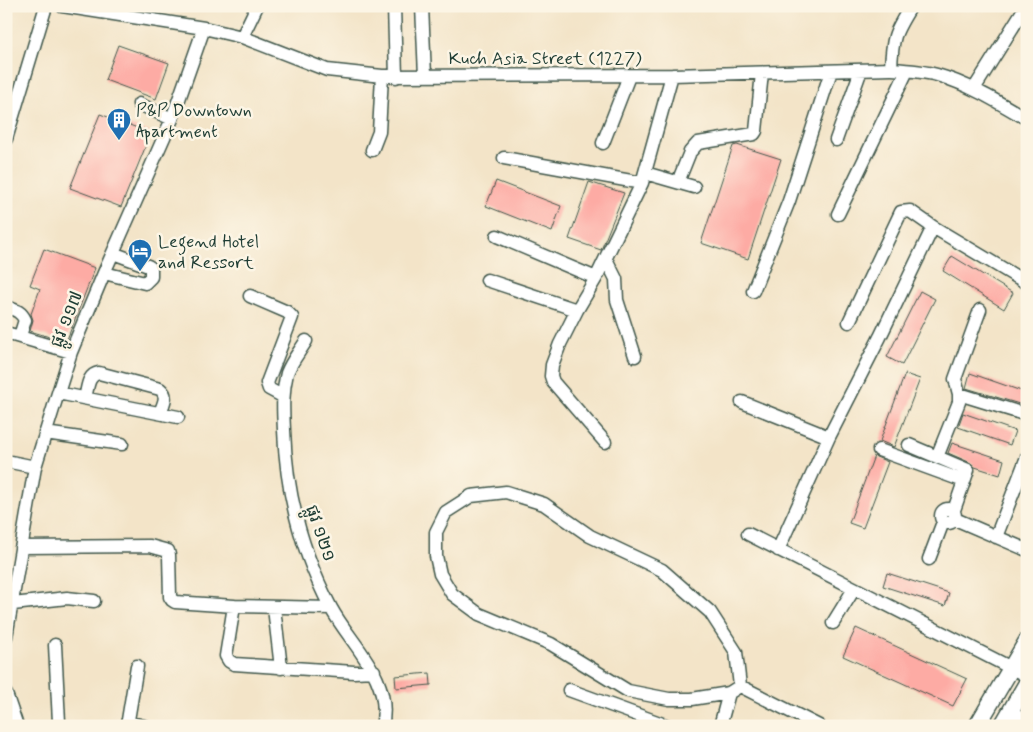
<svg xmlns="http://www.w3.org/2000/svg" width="1033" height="732" viewBox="0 0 1033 732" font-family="Mynerve,'Noto Sans Khmer',sans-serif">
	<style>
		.building { fill: #fdaba4 }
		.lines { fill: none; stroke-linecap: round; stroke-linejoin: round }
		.minor-casing { stroke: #3f564a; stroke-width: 15 }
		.major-casing { stroke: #3f564a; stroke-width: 19 }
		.minor { stroke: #fff; stroke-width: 12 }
		.major { stroke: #fff; stroke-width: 16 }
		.labels { text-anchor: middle; stroke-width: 5; stroke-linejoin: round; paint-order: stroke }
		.street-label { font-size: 18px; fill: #1f3d34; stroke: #fcf5e5 }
		.poi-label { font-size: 18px; fill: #1f3d34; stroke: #fcf5e5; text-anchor: start }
	</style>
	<rect width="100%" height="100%" fill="#fcf5e5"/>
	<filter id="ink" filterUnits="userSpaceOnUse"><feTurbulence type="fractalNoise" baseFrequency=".02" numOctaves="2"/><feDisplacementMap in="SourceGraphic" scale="10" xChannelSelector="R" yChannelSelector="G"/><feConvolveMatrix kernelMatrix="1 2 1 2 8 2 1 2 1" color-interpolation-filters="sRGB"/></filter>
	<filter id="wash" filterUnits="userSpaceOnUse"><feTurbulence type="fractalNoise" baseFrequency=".0096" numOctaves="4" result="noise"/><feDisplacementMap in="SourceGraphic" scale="20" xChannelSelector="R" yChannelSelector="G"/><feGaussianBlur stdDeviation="1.12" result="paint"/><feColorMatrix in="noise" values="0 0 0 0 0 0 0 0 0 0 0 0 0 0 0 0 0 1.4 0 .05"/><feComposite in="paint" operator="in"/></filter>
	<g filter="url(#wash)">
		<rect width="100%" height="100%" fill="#f3e4c8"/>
		<g id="blocks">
			<path class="building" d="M 118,45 L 169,63 L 156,99 L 105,80 Z
				M 100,114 L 151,133 L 121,207 L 70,188 Z
				M 737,145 L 781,159 L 748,259 L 701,243 L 733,146 Z
				M 496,181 L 561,206 L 552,232 L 486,206 Z
				M 589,182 L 624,193 L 601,250 L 569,239 Z
				M 44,249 L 95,268 L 66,342 L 30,331 L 33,320 L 31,314 L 40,289 L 30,285 Z
				M 952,256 L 1013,293 L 1004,309 L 943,271 Z
				M 920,291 L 935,299 L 902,365 L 887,357 Z
				M 970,373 L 1027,393 L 1026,406 L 966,388 Z
				M 905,374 L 920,379 L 894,447 L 880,441 Z
				M 963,413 L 1015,431 L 1010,445 L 958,427 Z
				M 952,443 L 1004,460 L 1000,475 L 975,467 L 971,463 L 948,453 Z
				M 874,456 L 888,462 L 863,528 L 849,523 Z
				M 887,573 L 949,593 L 945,606 L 883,586 Z
				M 856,628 L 967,679 L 953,706 L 843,656 Z
				M 430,673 L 431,685 L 396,688 L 395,676 Z"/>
		</g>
	</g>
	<g filter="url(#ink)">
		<use href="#blocks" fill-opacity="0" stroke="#3f564a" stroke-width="1"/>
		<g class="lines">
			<defs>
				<path id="minor" d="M 62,6 L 204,28 L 242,37 L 327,70 L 382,76 L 672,75 L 891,69 C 906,70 922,71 937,75 C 969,84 998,102 1027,119
					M 394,6 L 396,77
					M 422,6 L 425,76
					M 242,37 L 257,6
					M 891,69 C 892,38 894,33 911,6
					M 974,89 L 1026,6
					M 139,104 L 172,119
					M 6,139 L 46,6
					M 836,140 L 861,70
					M 603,143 L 629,76
					M 372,150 L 379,132 L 382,76
					M 504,158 L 642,183
					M 645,173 L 694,187
					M 678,182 L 690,152 L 698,143 L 754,134 L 756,131 L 762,73
					M 838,214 L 907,71
					M 497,236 L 596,278
					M 606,259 L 616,279 L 617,300 L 635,356
					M 104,273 L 145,283 L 151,277 L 151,268 L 148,266 L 113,253
					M 487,280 L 577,310
					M 753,291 L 789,201 L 831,71
					M 250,296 L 287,312 L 292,317 L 267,383 L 269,389 L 282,396
					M 6,307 C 15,310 21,311 25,320 L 20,336
					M 849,322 L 901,212 L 910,211 L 933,227 L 1027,283
					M 6,333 L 71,352
					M 306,341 C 300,351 291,362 287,373 C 282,393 283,410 284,430 C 286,491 302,553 331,608 C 351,645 393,678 382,726
					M 58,393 L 178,417
					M 959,394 L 1027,415
					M 85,398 C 88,388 87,375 99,373 L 160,389 C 169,396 163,404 160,413
					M 742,402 L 829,437
					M 45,433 L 122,444
					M 605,442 L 553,382 L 551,376 L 552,365 L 560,344 L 577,310 L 596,278 L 642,183 L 672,75
					M 909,445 L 968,470 L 954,510
					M 879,450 L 964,481
					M 937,457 L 959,402 L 959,394 L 955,379 L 980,310
					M 6,461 L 35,467
					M 506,492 L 544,504 L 590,536 L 662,570 L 710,612 L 736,652 L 740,686 L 729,693 L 692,699 L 669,699 L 628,691 L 551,644 L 479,614 L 452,594 L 440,574 L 436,556 L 436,532 L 446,512 L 471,496 Z
					M941 516a7 7 0 1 1 14 0a7 7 0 1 1-14 0Z
					M 955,519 L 1027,550
					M 748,534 L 1027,676
					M 996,537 L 1027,457
					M 21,547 L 150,546 L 168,551 L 169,555 L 170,597 L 172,600 L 175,602 L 234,606 L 331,608
					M 778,550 L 829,437 L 880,337 L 933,227
					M 929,559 L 943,522
					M 13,604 L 67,598 L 94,601
					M 234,606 L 226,656 L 229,661 L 234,664 L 354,672 L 374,671
					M 274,608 L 281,668
					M 833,623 L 854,589
					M 6,637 L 35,467 L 58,393 L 71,352 L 104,273 L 172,119 L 204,28
					M 55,645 L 59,722 L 58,726
					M 740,686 L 819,726
					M 569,690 L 668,726
					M 6,694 L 17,726
					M 1010,712 L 1027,722
					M 127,722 L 144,726
					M 127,726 L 137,666
					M 720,726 L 729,693"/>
				<path id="major" d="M 977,726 L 1027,641
					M 1002,726 L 1027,683"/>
			</defs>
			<use href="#minor" class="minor-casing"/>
			<use href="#major" class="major-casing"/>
			<use href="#minor" class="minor"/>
			<use href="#major" class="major"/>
		</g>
	</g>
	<defs>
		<symbol id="building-pin" viewBox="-11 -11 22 30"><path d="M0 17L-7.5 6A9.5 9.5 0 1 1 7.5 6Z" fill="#1f6fb2" stroke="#fcf5e5"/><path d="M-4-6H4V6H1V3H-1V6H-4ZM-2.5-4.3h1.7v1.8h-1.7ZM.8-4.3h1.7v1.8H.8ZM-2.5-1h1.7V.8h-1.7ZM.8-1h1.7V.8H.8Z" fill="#fff"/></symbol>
		<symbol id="hotel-pin" viewBox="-11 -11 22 30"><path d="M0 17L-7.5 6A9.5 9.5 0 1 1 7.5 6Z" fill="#1f6fb2" stroke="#fcf5e5"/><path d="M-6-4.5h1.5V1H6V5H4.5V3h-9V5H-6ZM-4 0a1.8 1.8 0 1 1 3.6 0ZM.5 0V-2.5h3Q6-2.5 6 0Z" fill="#fff"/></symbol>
	</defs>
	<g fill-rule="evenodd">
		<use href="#building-pin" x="105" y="106" width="28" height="38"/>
		<use href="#hotel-pin" x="126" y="237" width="28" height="38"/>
	</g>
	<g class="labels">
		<g class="street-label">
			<text x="545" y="64">Kuch Asia Street (1227)</text>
			<text transform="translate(66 319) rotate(-68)" y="6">ផ្លូវ ១១៧</text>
			<text transform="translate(321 533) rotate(71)" y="6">ផ្លូវ ១២១</text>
		</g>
		<g class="poi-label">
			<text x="136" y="116">P&amp;P Downtown<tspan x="136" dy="21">Apartment</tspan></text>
			<text x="158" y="247">Legend Hotel<tspan x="158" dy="21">and Ressort</tspan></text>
		</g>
	</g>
	<rect width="1033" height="732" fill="none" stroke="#fcf5e5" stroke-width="25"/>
</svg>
